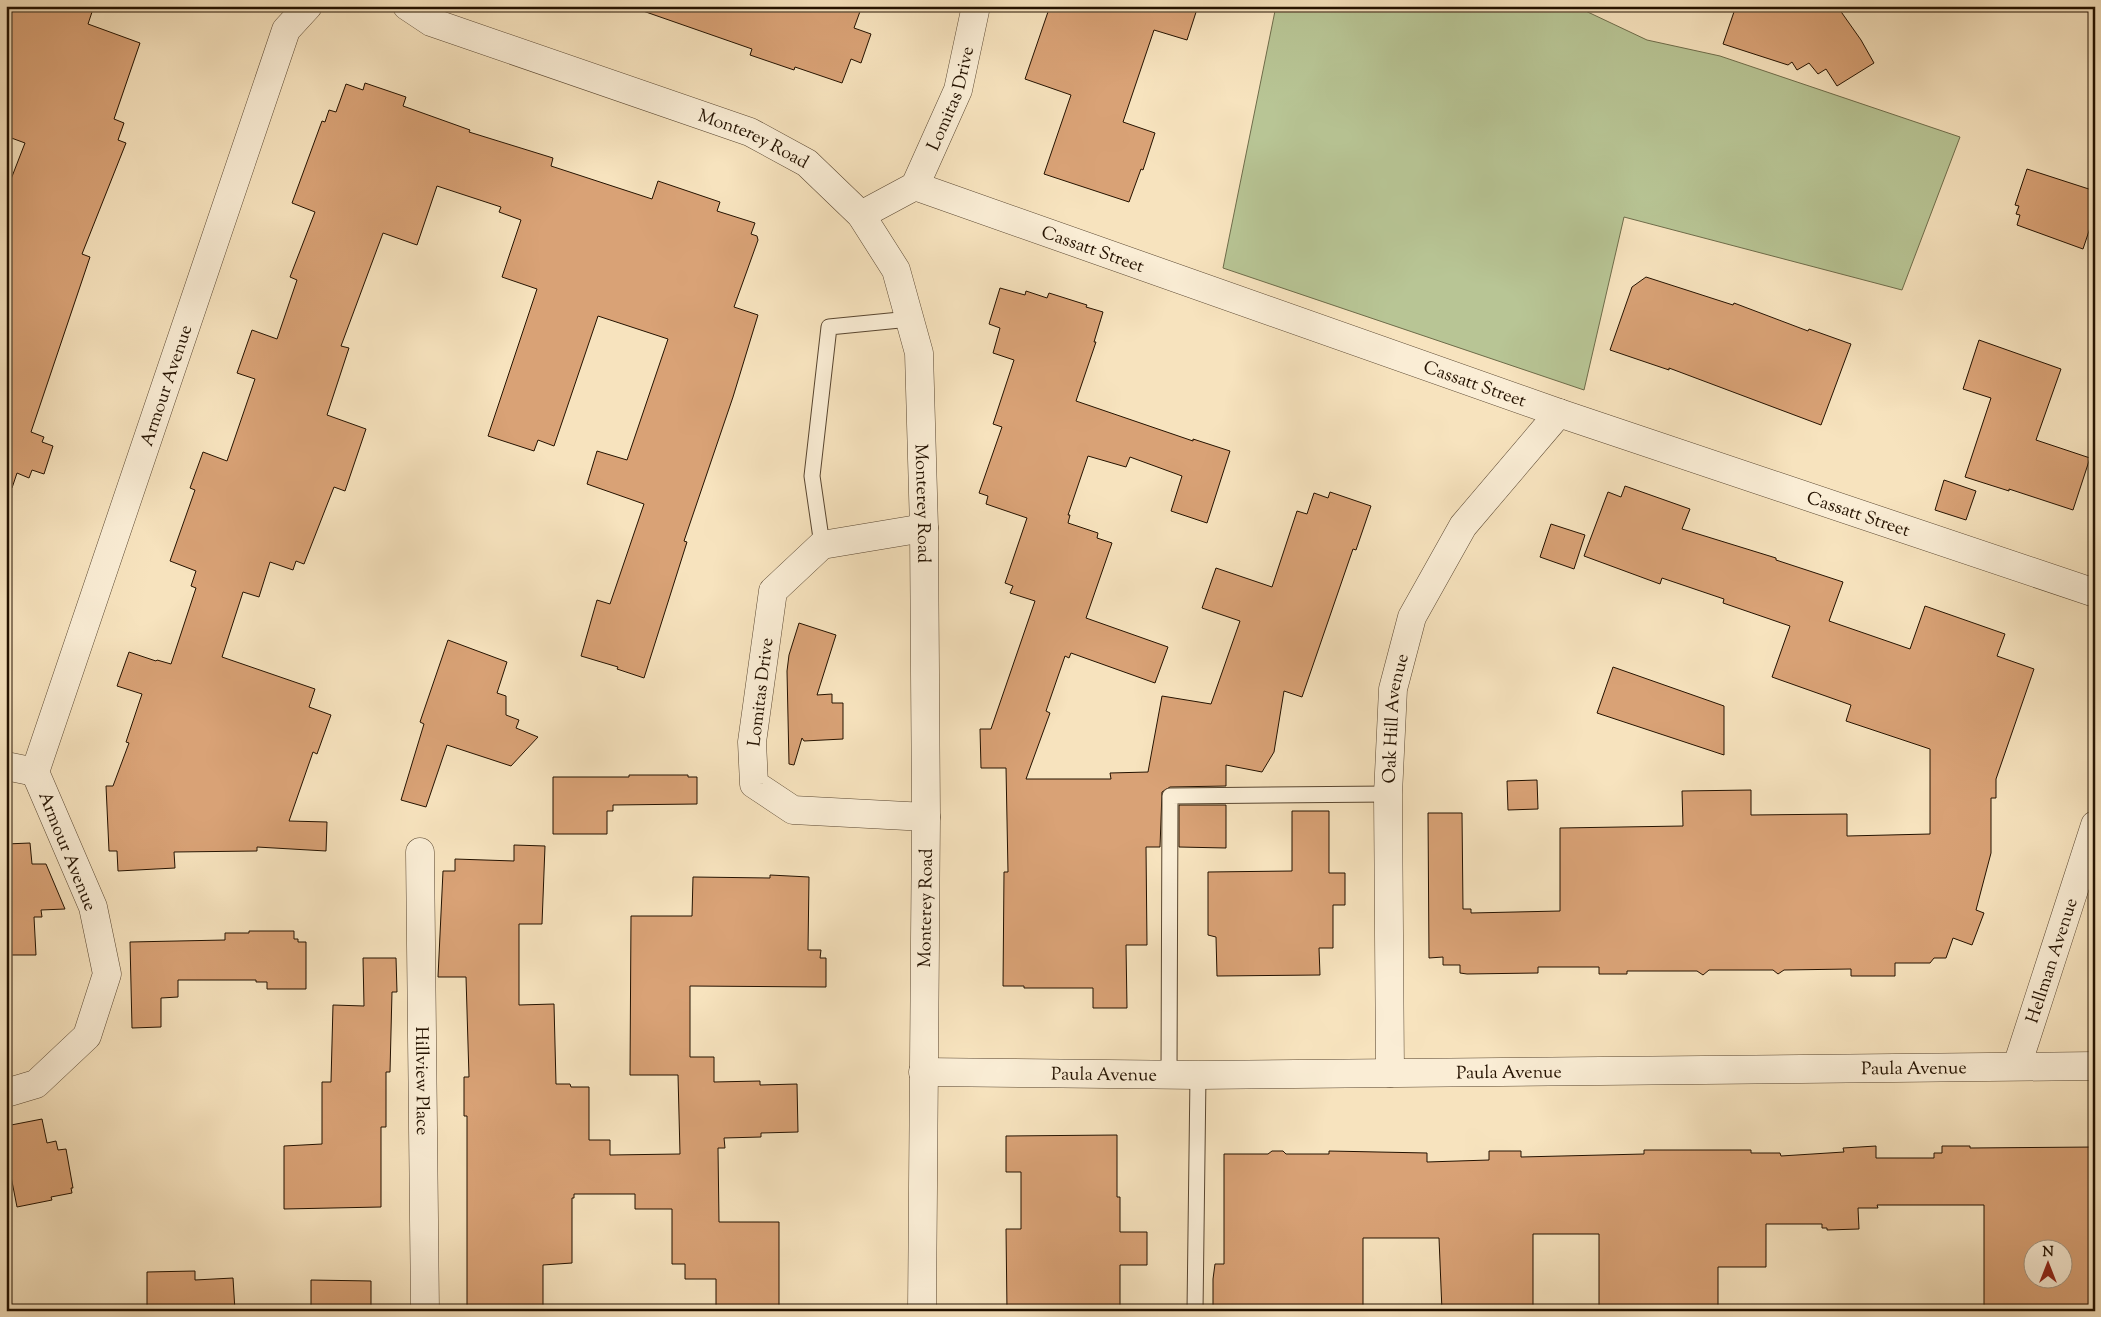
<svg xmlns="http://www.w3.org/2000/svg" width="2101" height="1317" viewBox="0 0 2101 1317" font-family="'Sorts Mill Goudy',serif">
	<style>
		.green { fill: #b8c595; stroke: #6e6c4a }
		.building { fill: #d9a276; stroke: #241200; fill-rule: evenodd }
		.lines { fill: none; stroke-linecap: round; stroke-linejoin: round }
		.service-casing { stroke: #594630; stroke-width: 17 }
		.minor-casing { stroke: #594630; stroke-width: 29 }
		.tertiary-casing { stroke: #594630; stroke-width: 29 }
		.service { stroke: #faedd5; stroke-width: 15 }
		.minor { stroke: #faedd5; stroke-width: 28 }
		.tertiary { stroke: #faedd5; stroke-width: 28 }
		.labels { text-anchor: middle; stroke-width: 4.5; stroke-linejoin: round; paint-order: stroke }
		.street-label { font-size: 18px; fill: #241200; stroke: #faedd5 }
	</style>
	<rect width="100%" height="100%" fill="#f7e3be"/>
	<filter id="stains"><feTurbulence type="fractalNoise" baseFrequency=".004" numOctaves="4"/><feColorMatrix values="0 0 0 0 .2 0 0 0 0 .09 0 0 0 0 .02 0 0 0 .5 -.17"/></filter>
	<radialGradient id="worn" r=".72"><stop offset=".6" stop-color="#630" stop-opacity="0"/><stop offset="1" stop-color="#630" stop-opacity=".3"/></radialGradient>
	<path class="green" d="M 1276,6 L 1575,6 L 1647,40 L 1720,56 L 1960,137 L 1902,290 L 1624,217 L 1584,390 L 1223,268 Z"/>
	<path class="building" d="M 6,6 L 94,6 L 88,24 L 140,43 L 114,119 L 124,123 L 118,140 L 126,143 L 82,254 L 90,257 L 31,432 L 44,437 L 42,442 L 53,446 L 44,474 L 32,470 L 29,478 L 17,473 L 12,488 L 6,487 L 6,192 L 25,143 L 6,136 Z
		M 644,6 L 862,6 L 854,28 L 871,34 L 861,63 L 851,59 L 842,83 L 795,67 L 794,70 L 750,55 L 752,49 L 643,11 Z
		M 1050,6 L 1198,6 L 1187,40 L 1154,30 L 1123,122 L 1155,133 L 1143,170 L 1141,169 L 1129,202 L 1044,174 L 1071,95 L 1025,79 Z
		M 1736,6 L 1837,6 L 1861,40 L 1874,63 L 1837,86 L 1826,69 L 1818,74 L 1809,63 L 1797,70 L 1792,62 L 1788,65 L 1723,44 Z
		M 365,83 L 406,97 L 403,106 L 470,130 L 469,132 L 553,158 L 551,166 L 652,199 L 658,181 L 720,202 L 717,211 L 755,223 L 751,234 L 757,236 L 758,240 L 734,307 L 758,315 L 733,397 L 684,541 L 687,542 L 644,678 L 617,669 L 618,667 L 581,656 L 597,600 L 610,604 L 644,504 L 587,484 L 597,451 L 627,460 L 668,339 L 598,316 L 554,446 L 538,440 L 534,451 L 488,436 L 537,289 L 502,277 L 521,220 L 499,212 L 501,207 L 437,186 L 417,245 L 383,233 L 341,346 L 349,348 L 327,415 L 366,429 L 345,491 L 334,487 L 304,564 L 296,561 L 293,570 L 270,562 L 259,597 L 243,592 L 222,657 L 315,689 L 309,707 L 331,715 L 317,754 L 313,752 L 289,821 L 327,822 L 326,851 L 257,847 L 257,851 L 174,852 L 175,868 L 118,871 L 117,851 L 109,851 L 106,786 L 113,786 L 129,743 L 126,742 L 142,694 L 117,686 L 129,652 L 156,661 L 157,660 L 171,664 L 196,588 L 191,586 L 196,571 L 170,561 L 195,490 L 190,488 L 203,452 L 227,461 L 255,379 L 237,373 L 252,330 L 277,339 L 297,280 L 290,277 L 315,212 L 292,203 L 322,121 L 325,122 L 329,110 L 336,112 L 346,84 L 363,90 Z
		M 2027,169 L 2095,191 L 2095,213 L 2083,249 L 2017,225 L 2020,215 L 2016,214 L 2019,206 L 2015,205 Z
		M 1646,277 L 1733,305 L 1734,303 L 1808,331 L 1809,329 L 1851,344 L 1821,425 L 1669,368 L 1669,370 L 1610,350 L 1632,287 Z
		M 1000,288 L 1025,295 L 1026,291 L 1047,298 L 1049,293 L 1087,305 L 1086,307 L 1103,312 L 1094,342 L 1096,342 L 1076,401 L 1193,441 L 1193,439 L 1230,451 L 1207,523 L 1171,511 L 1182,476 L 1130,457 L 1126,467 L 1088,456 L 1068,515 L 1070,515 L 1068,523 L 1098,533 L 1097,538 L 1112,543 L 1086,618 L 1168,647 L 1155,683 L 1071,653 L 1069,658 L 1065,656 L 1046,711 L 1050,713 L 1026,779 L 1111,779 L 1110,773 L 1148,772 L 1162,696 L 1211,704 L 1240,621 L 1202,608 L 1216,568 L 1272,587 L 1297,511 L 1307,514 L 1314,493 L 1328,498 L 1330,492 L 1371,506 L 1356,550 L 1353,549 L 1302,697 L 1284,691 L 1274,752 L 1262,772 L 1226,765 L 1226,786 L 1170,787 L 1162,792 L 1160,847 L 1146,847 L 1147,945 L 1126,945 L 1127,1008 L 1093,1008 L 1093,988 L 1024,988 L 1024,986 L 1003,986 L 1004,872 L 1008,872 L 1006,768 L 981,768 L 980,729 L 991,729 L 1035,601 L 1010,593 L 1013,586 L 1005,583 L 1027,518 L 986,504 L 988,496 L 979,493 L 1002,427 L 993,424 L 1014,360 L 993,353 L 1000,328 L 989,324 Z
		M 1979,340 L 2061,369 L 2036,440 L 2090,458 L 2073,510 L 2009,489 L 2009,491 L 1965,477 L 1991,398 L 1963,389 Z
		M 1944,480 L 1976,491 L 1966,520 L 1935,510 Z
		M 1625,486 L 1690,509 L 1682,529 L 1776,558 L 1776,560 L 1843,582 L 1829,621 L 1910,649 L 1925,606 L 2005,634 L 1997,656 L 2034,669 L 1996,779 L 1996,798 L 1991,798 L 1991,853 L 1976,910 L 1984,913 L 1972,945 L 1953,938 L 1946,958 L 1934,958 L 1930,963 L 1895,963 L 1895,976 L 1851,976 L 1851,969 L 1784,970 L 1778,974 L 1773,970 L 1709,970 L 1703,975 L 1697,971 L 1627,971 L 1627,974 L 1599,974 L 1599,967 L 1538,967 L 1538,973 L 1467,974 L 1460,973 L 1460,965 L 1443,965 L 1443,957 L 1429,958 L 1428,813 L 1462,813 L 1463,909 L 1471,909 L 1471,913 L 1560,911 L 1560,828 L 1683,826 L 1682,791 L 1751,790 L 1751,815 L 1847,814 L 1847,836 L 1930,834 L 1930,749 L 1846,721 L 1851,705 L 1772,677 L 1790,626 L 1723,603 L 1724,599 L 1662,578 L 1660,584 L 1584,556 L 1608,492 L 1621,497 Z
		M 1551,524 L 1585,535 L 1574,569 L 1540,557 Z
		M 799,623 L 836,635 L 817,695 L 832,694 L 832,703 L 843,703 L 843,739 L 804,741 L 802,738 L 794,765 L 789,764 L 787,671 L 789,655 Z
		M 448,640 L 507,662 L 497,693 L 506,696 L 506,715 L 519,720 L 516,728 L 538,737 L 511,766 L 447,745 L 426,807 L 401,800 L 424,724 L 420,722 Z
		M 1613,667 L 1724,706 L 1724,755 L 1597,713 Z
		M 629,775 L 688,775 L 688,777 L 697,777 L 697,804 L 613,805 L 613,811 L 607,811 L 607,834 L 553,834 L 553,777 L 629,777 Z
		M 1537,780 L 1538,809 L 1508,810 L 1507,781 Z
		M 1179,805 L 1226,805 L 1226,848 L 1179,847 Z
		M 1292,811 L 1329,811 L 1329,873 L 1345,873 L 1345,905 L 1333,905 L 1333,948 L 1319,948 L 1320,975 L 1217,976 L 1216,937 L 1208,935 L 1208,872 L 1292,871 Z
		M 30,843 L 32,864 L 46,864 L 65,909 L 41,910 L 42,917 L 34,917 L 36,955 L 6,955 L 6,844 Z
		M 514,845 L 545,846 L 542,924 L 519,924 L 519,1005 L 554,1004 L 556,1084 L 570,1084 L 571,1087 L 589,1087 L 589,1140 L 610,1140 L 610,1155 L 680,1154 L 678,1075 L 630,1075 L 631,916 L 692,916 L 693,877 L 770,878 L 770,875 L 809,877 L 808,950 L 821,950 L 820,958 L 826,958 L 826,987 L 690,986 L 690,1057 L 714,1057 L 714,1082 L 760,1081 L 760,1085 L 797,1084 L 798,1132 L 761,1133 L 761,1137 L 724,1138 L 725,1148 L 718,1148 L 719,1222 L 779,1222 L 779,1311 L 716,1311 L 716,1279 L 685,1279 L 685,1264 L 672,1264 L 672,1209 L 635,1209 L 635,1194 L 574,1194 L 574,1198 L 572,1198 L 572,1263 L 543,1265 L 543,1311 L 467,1311 L 467,1116 L 464,1116 L 464,1077 L 469,1077 L 466,977 L 438,977 L 443,871 L 455,871 L 455,859 L 514,861 Z
		M 249,931 L 294,931 L 294,939 L 298,939 L 298,942 L 306,942 L 306,989 L 267,989 L 267,982 L 256,982 L 256,980 L 178,980 L 178,997 L 161,998 L 161,1027 L 132,1028 L 130,942 L 225,940 L 225,933 L 249,933 Z
		M 363,958 L 396,958 L 397,992 L 392,992 L 390,1072 L 386,1072 L 386,1127 L 381,1127 L 381,1207 L 284,1209 L 284,1146 L 322,1144 L 322,1082 L 331,1082 L 333,1005 L 364,1006 Z
		M 42,1119 L 47,1143 L 56,1141 L 58,1150 L 66,1149 L 73,1188 L 71,1188 L 72,1193 L 51,1197 L 52,1200 L 17,1207 L 6,1151 L 6,1126 Z
		M 1117,1135 L 1117,1197 L 1120,1197 L 1120,1232 L 1147,1232 L 1147,1265 L 1120,1265 L 1120,1311 L 1007,1311 L 1006,1229 L 1021,1229 L 1021,1172 L 1006,1172 L 1006,1136 Z
		M 1876,1146 L 1876,1158 L 1934,1158 L 1934,1153 L 1942,1153 L 1942,1146 L 1970,1146 L 1970,1148 L 2095,1147 L 2095,1311 L 1984,1311 L 1984,1205 L 1877,1205 L 1878,1208 L 1858,1208 L 1859,1229 L 1827,1230 L 1827,1228 L 1822,1228 L 1822,1224 L 1766,1224 L 1766,1267 L 1718,1267 L 1718,1311 L 1599,1311 L 1599,1234 L 1533,1234 L 1533,1311 L 1442,1311 L 1439,1238 L 1363,1238 L 1363,1311 L 1213,1311 L 1213,1279 L 1215,1264 L 1224,1264 L 1224,1154 L 1268,1154 L 1272,1151 L 1283,1151 L 1286,1154 L 1329,1154 L 1329,1151 L 1427,1153 L 1427,1162 L 1489,1160 L 1489,1151 L 1521,1151 L 1521,1157 L 1644,1154 L 1644,1150 L 1751,1150 L 1751,1153 L 1780,1153 L 1781,1156 L 1844,1152 L 1843,1148 ZM 2034,1250 L 2064,1250 L 2064,1280 L 2034,1280 Z
		M 195,1271 L 195,1280 L 233,1278 L 235,1311 L 147,1311 L 147,1272 Z
		M 311,1280 L 371,1281 L 371,1311 L 311,1311 Z"/>
	<g class="lines">
		<defs>
			<path id="service" d="M 822,545 L 812,476 L 829,327 L 910,319
				M 1169,1075 L 1170,796 L 1388,794
				M 1195,1311 L 1198,1075"/>
			<g id="minor">
				<path id="s1" d="M 915,186 L 958,90 L 976,6"/>
				<path id="s2" d="M 861,215 L 915,186 L 1559,413 L 2095,593"/>
				<path d="M 924,528 L 822,545 L 773,591 L 752,742 L 754,784 L 793,810 L 926,817"/>
				<path d="M 6,766 L 35,772"/>
				<path id="s3" d="M 420,852 L 425,1311"/>
				<path id="s4" d="M 2017,1066 L 2095,825"/>
				<path id="s5" d="M 923,1072 L 1198,1075 L 2095,1066"/>
				<path id="s6" d="M 1390,1073 L 1388,794 L 1393,689 L 1412,617 L 1463,526 L 1559,413"/>
				<path id="s7" d="M 6,1093 L 36,1084 L 87,1036 L 107,974 L 93,907 L 35,772 L 286,30 L 308,6"/>
			</g>
			<g id="tertiary">
				<path id="s8" d="M 407,6 L 431,22 L 750,132 L 807,163 L 861,215 L 896,270 L 919,353 L 924,528 L 926,817 L 922,1311"/>
			</g>
		</defs>
		<use href="#service" class="service-casing"/>
		<use href="#minor" class="minor-casing"/>
		<use href="#tertiary" class="tertiary-casing"/>
		<use href="#service" class="service"/>
		<use href="#minor" class="minor"/>
		<use href="#tertiary" class="tertiary"/>
	</g>
	<g class="labels">
		<g class="street-label">
			<text dy="6" stroke="none"><textPath href="#s1" startOffset="95">Lomitas Drive</textPath></text>
			<text dy="6" stroke="none"><textPath href="#s8" startOffset="372">Monterey Road</textPath></text>
			<text dy="6" stroke="none"><textPath href="#s2" startOffset="250">Cassatt Street</textPath></text>
			<text dy="6" stroke="none"><textPath href="#s2" startOffset="655">Cassatt Street</textPath></text>
			<text dy="6" stroke="none"><textPath href="#s7" startOffset="790">Armour Avenue</textPath></text>
			<text dy="6" stroke="none"><textPath href="#s8" startOffset="808">Monterey Road</textPath></text>
			<text dy="6" stroke="none"><textPath href="#s2" startOffset="1060">Cassatt Street</textPath></text>
			<text transform="translate(760 692) rotate(-83)" y="6">Lomitas Drive</text>
			<text dy="6" stroke="none"><textPath href="#s6" startOffset="355">Oak Hill Avenue</textPath></text>
			<text transform="translate(68 851) rotate(68)" y="6">Armour Avenue</text>
			<text transform="translate(925 908) rotate(-89)" y="6">Monterey Road</text>
			<text dy="6" stroke="none"><textPath href="#s4" startOffset="111">Hellman Avenue</textPath></text>
			<text dy="6" stroke="none"><textPath href="#s5" startOffset="991">Paula Avenue</textPath></text>
			<text dy="6" stroke="none"><textPath href="#s5" startOffset="586">Paula Avenue</textPath></text>
			<text dy="6" stroke="none"><textPath href="#s5" startOffset="181">Paula Avenue</textPath></text>
			<text dy="6" stroke="none"><textPath href="#s3" startOffset="229">Hillview Place</textPath></text>
		</g>
	</g>
	<rect width="2101" height="1317" fill="none" stroke="#f7e3be" stroke-width="25"/>
	<rect x="8" y="8" width="2086" height="1302" fill="none" stroke="#241200" stroke-width="2.5"/>
	<rect x="12" y="12" width="2076" height="1292" fill="none" stroke="#241200"/>
	<g transform="translate(2048 1264)"><circle r="24" fill="#faedd5" stroke="#a49580"/>
	<path d="M0-4L9 19L0 12L-9 19Z" fill="#8f2418"/>
	<text y="-8" font-size="14" font-weight="bold" text-anchor="middle" fill="#241200">N</text>
	</g>
	<rect width="100%" height="100%" filter="url(#stains)"/>
	<rect width="100%" height="100%" fill="url(#worn)"/>
</svg>
